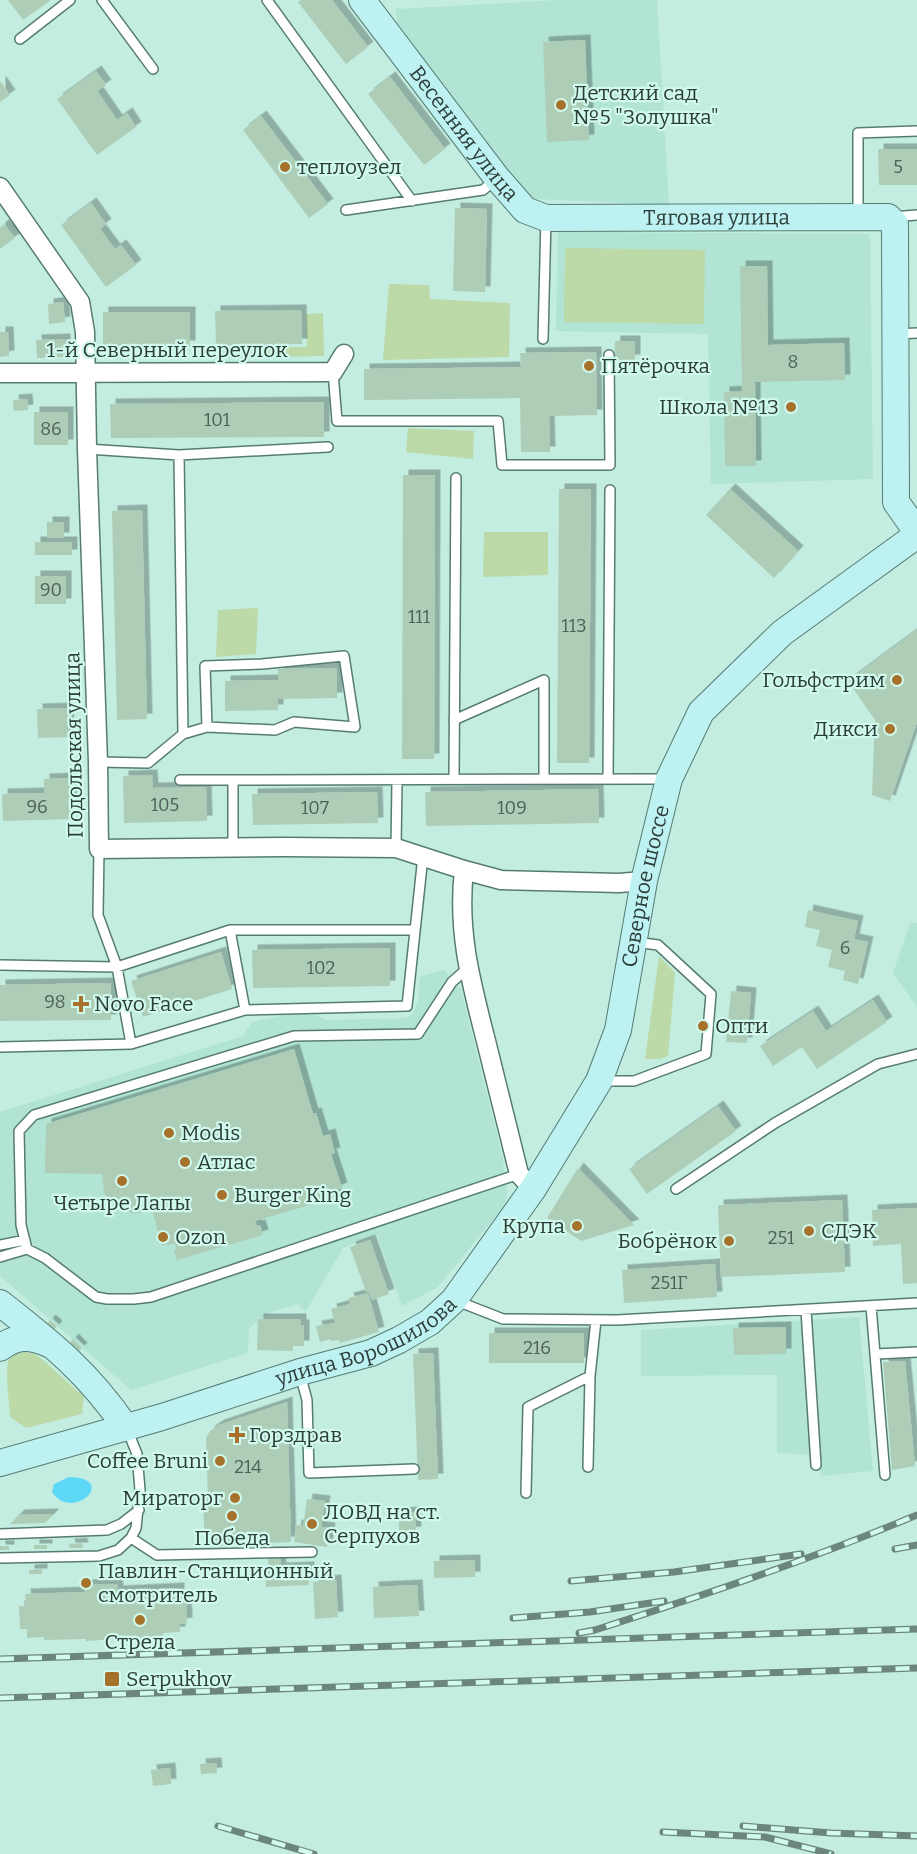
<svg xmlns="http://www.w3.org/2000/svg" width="917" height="1854" viewBox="0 0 917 1854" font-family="Bitter,serif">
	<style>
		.built { fill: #b1e4d5 }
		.green { fill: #bbdaa7 }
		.water { fill: #5dd8f7 }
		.building { fill: #aecdb7; filter: url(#shadow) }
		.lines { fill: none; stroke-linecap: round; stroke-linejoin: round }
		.lane-casing { stroke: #567c71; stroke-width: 12 }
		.street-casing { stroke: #567c71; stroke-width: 21 }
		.secondary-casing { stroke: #567c71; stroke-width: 28 }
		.lane { stroke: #fff; stroke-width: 9 }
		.street { stroke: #fff; stroke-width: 18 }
		.secondary { stroke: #bdf1f2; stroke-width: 26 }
		.rail-casing { stroke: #6c867e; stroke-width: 7 }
		.rail { stroke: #d0faed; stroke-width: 4.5; stroke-dasharray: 14; stroke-linecap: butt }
		.poi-dot { fill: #a6712b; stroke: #d0faed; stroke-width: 2 }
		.labels { text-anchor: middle; stroke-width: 4.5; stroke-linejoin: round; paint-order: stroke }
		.number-label { font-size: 18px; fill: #4d6158 }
		.poi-label { font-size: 21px; fill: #2d3d38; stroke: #d0faed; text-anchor: start }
		.street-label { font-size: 21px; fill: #2d3d38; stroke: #d0faed }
	</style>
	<defs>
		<filter id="shadow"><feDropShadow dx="5.5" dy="-5.5" stdDeviation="0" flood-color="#0004"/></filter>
	</defs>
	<rect width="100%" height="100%" fill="#c3ede0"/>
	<path class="built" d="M 557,0 L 657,0 L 669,205 L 535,199 L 522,187 L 397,23 L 396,9 Z
		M 558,232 L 870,234 L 873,479 L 711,484 L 708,334 L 556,331 Z
		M 910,923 L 917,923 L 917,1007 L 893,973 Z
		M 445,970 L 452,982 L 461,989 L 503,1159 L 507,1193 L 505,1205 L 438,1287 L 402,1306 L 377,1235 L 343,1248 L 306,1311 L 301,1308 L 299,1304 L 271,1312 L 249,1328 L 248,1353 L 131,1390 L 0,1276 L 0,1112 L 243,1036 L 252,1022 L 292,1013 L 319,1016 L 325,1020 L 407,1018 L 414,1011 L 418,1000 L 420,976 Z
		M 859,1317 L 873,1471 L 821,1476 L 818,1455 L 777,1453 L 777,1375 L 641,1376 L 641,1330 Z"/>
	<path class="green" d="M 565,248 L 705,250 L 704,324 L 564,322 Z
		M 389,284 L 429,285 L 430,299 L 510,303 L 509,357 L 383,360 Z
		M 323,313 L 324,356 L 216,358 L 216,348 L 307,347 L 306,314 Z
		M 408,428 L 474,431 L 473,459 L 406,452 Z
		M 484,532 L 548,532 L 548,575 L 483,577 Z
		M 258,608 L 256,654 L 216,657 L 218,610 Z
		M 659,956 L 675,973 L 668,1056 L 660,1059 L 645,1059 Z
		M 25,1352 L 34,1354 L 41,1358 L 84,1397 L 82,1414 L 26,1428 L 10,1417 C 10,1405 4,1370 9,1360 C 13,1354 19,1353 25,1352 Z"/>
	<path class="water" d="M 69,1477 C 120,1478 72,1523 52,1492 L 54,1484 Z"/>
	<path class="building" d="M 8,0 L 51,0 L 23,20 Z
		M 301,0 L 332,0 L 368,47 L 346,64 L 298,2 Z
		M 585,40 L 589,140 L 547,142 L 543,42 Z
		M 96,71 L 106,85 L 97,91 L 117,120 L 127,113 L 136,127 L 97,155 L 57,99 Z
		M 390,77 L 445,149 L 424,165 L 368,94 Z
		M 0,81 L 10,95 L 0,102 Z
		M 261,116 L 328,204 L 309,218 L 243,130 Z
		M 878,149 L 917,149 L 917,185 L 879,185 Z
		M 91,203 L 106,224 L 100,229 L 115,249 L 121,245 L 136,265 L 106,287 L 61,225 Z
		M 455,208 L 487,209 L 485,292 L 453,291 Z
		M 4,224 L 15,238 L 0,249 L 0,228 Z
		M 740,266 L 767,266 L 768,345 L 844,343 L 845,380 L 755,382 L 756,466 L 725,466 L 724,392 L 742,391 Z
		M 63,302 L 65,322 L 49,324 L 48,304 Z
		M 301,310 L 302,344 L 216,346 L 215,311 Z
		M 103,312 L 190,312 L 190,346 L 103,346 Z
		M 0,332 L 8,332 L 9,356 L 0,357 Z
		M 65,339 L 66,357 L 37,358 L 36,340 Z
		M 615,341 L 635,341 L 635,360 L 614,360 Z
		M 596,352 L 597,415 L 549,416 L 550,452 L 521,452 L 520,398 L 364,400 L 364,369 L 521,367 L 520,353 Z
		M 27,399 L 28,410 L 14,411 L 13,400 Z
		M 324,402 L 324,437 L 111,438 L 110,404 Z
		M 34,412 L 68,412 L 68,445 L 34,445 Z
		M 403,475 L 435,475 L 434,759 L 402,759 Z
		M 559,489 L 591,489 L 589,763 L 557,763 Z
		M 730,489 L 798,551 L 774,578 L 706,515 Z
		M 142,510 L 147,719 L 117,720 L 112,511 Z
		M 47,522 L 64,522 L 64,538 L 47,538 Z
		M 35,542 L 72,542 L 72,555 L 35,555 Z
		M 35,576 L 66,576 L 66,604 L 35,604 Z
		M 917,630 L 917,722 L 890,801 L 872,795 L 875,720 L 848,681 Z
		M 337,668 L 337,698 L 278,699 L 278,710 L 225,711 L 225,681 L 278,680 L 278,669 Z
		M 68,708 L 69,737 L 38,738 L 37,709 Z
		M 152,775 L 153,788 L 206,787 L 207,821 L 124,823 L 123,776 Z
		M 71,778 L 72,819 L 3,821 L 2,794 L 44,793 L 44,779 Z
		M 598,789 L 599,823 L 426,826 L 425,792 Z
		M 377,792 L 378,823 L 253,825 L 252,794 Z
		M 808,910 L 858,921 L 854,939 L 868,942 L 858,984 L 843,980 L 845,971 L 828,967 L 832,950 L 816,946 L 820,930 L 805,927 Z
		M 390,948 L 390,986 L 253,988 L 252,950 Z
		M 221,952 L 232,989 L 143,1017 L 131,981 Z
		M 111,983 L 111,1020 L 0,1021 L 0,985 Z
		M 731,991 L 751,993 L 747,1043 L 726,1042 Z
		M 873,1000 L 887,1022 L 817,1069 L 802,1047 L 773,1066 L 760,1046 L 813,1011 L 826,1031 Z
		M 294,1049 L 313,1114 L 316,1113 L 323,1136 L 330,1134 L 335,1153 L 331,1154 L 342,1188 L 334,1191 L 337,1197 L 255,1221 L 257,1226 L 260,1225 L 263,1235 L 177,1260 L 174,1251 L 177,1250 L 175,1244 L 162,1245 L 152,1210 L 134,1214 L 116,1207 L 104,1193 L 102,1174 L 45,1173 L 46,1124 Z
		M 718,1106 L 736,1131 L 647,1194 L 629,1169 Z
		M 578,1168 L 634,1225 L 581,1241 L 547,1218 Z
		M 842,1200 L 845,1272 L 721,1277 L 718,1205 Z
		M 917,1208 L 917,1283 L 903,1284 L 901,1244 L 873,1246 L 872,1210 Z
		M 370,1240 L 389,1294 L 372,1300 L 369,1291 L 366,1292 L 350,1247 Z
		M 715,1264 L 717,1297 L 624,1303 L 622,1270 Z
		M 368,1293 L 379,1332 L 340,1343 L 339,1340 L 331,1341 L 331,1339 L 320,1342 L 316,1326 L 335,1323 L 331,1309 L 350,1304 L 348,1298 Z
		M 258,1319 L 301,1319 L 301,1325 L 304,1325 L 304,1346 L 293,1346 L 293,1351 L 257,1350 Z
		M 50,1320 L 57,1326 L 54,1330 L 47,1324 Z
		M 786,1327 L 786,1354 L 734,1355 L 733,1328 Z
		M 489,1333 L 584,1333 L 584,1363 L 489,1363 Z
		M 73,1339 L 82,1348 L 79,1351 L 70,1343 Z
		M 433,1353 L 438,1479 L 418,1480 L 413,1354 Z
		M 905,1361 L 915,1466 L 892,1470 L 883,1362 Z
		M 287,1402 L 291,1542 L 205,1546 L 203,1501 L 208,1497 L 206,1438 L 210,1431 L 219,1425 Z
		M 307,1499 L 325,1501 L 321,1527 L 330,1528 L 327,1547 L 294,1542 L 296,1525 L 303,1526 Z
		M 415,1512 L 416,1532 L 399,1533 L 399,1513 Z
		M 54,1514 L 45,1523 L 10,1524 L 19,1515 Z
		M 82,1543 L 83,1548 L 70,1548 L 69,1544 Z
		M 34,1545 L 47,1545 L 47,1549 L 34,1549 Z
		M 0,1546 L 9,1546 L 9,1550 L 0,1550 Z
		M 268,1558 L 280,1558 L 281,1568 L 309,1567 L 309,1585 L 266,1587 L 266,1571 L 269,1571 Z
		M 475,1560 L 475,1577 L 434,1578 L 434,1561 Z
		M 42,1569 L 42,1574 L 29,1574 L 29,1570 Z
		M 336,1580 L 338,1617 L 315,1619 L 313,1582 Z
		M 117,1584 L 118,1591 L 179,1588 L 179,1600 L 186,1600 L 187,1623 L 180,1624 L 180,1632 L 163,1633 L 163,1636 L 86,1641 L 86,1639 L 44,1640 L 44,1637 L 27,1638 L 27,1629 L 20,1629 L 19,1606 L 26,1606 L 25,1594 L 85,1592 L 84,1585 Z
		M 417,1585 L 419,1616 L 374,1618 L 373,1587 Z
		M 216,1763 L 217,1773 L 201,1774 L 200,1764 Z
		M 170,1768 L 171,1784 L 153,1786 L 151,1770 Z"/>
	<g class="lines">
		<defs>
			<path id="lane" d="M 102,0 L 153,69
				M 267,0 L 412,201
				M 20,39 L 70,0
				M 346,210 L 483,190 L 495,180
				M 858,215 L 858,133 L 917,131
				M 892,217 L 917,215
				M 898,334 L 917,333
				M 543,339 L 546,218
				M 333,372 L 337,421 L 498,421 L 502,465 L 610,465 L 609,355
				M 87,449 L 179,455 L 328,447
				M 454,720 L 544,680 L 544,779
				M 183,734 L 207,727 L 275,730 L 294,722 L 355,727 L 344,656 L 262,664 L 205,666 L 207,727
				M 98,762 L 148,763 L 183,734 L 179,455
				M 608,778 L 610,490
				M 454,779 L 456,478
				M 180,780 L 233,780
				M 233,848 L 233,780 C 378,781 522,778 666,779
				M 396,848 L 397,781
				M 99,849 L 98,915 L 117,967 L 131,1044
				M 230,930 L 245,1010
				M 0,965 L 117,967 L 230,930 L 415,930
				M 0,1047 L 131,1044 L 245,1010 L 407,1006 L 423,856
				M 602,1081 L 634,1081 L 706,1054 L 711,994 L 658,945 L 635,942
				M 676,1189 L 775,1123 L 878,1064 L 917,1054
				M 0,1245 L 25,1240
				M 27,1249 L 21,1225 L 19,1131 L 34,1115 L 294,1036 L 418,1034 L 452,982 L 468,968
				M 0,1257 L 27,1249 L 45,1258 L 96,1297 L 107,1299 L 134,1299 L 151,1297 L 519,1174
				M 457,1301 L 503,1319 L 617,1320 L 917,1303
				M 871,1306 L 885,1475
				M 806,1310 L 816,1465
				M 876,1354 L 917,1352
				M 300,1374 L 307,1400 L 309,1473 L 414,1469
				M 588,1467 L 590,1376 L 596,1320
				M 526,1493 L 528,1407 L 590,1376
				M 0,1534 L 107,1530 L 121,1524 L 139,1510
				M 131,1538 L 157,1555 L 312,1552
				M 0,1558 L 99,1556 L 118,1550 L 131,1538 L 136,1528 L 140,1490 L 137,1454 L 127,1429"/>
			<path id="street" d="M 0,187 L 80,302 L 85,332 L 87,449 L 98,762 L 99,849 L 286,847 L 396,848 L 464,870 L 501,880 L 619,883 L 644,881
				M 0,373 L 333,372 L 344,354
				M 464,870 C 457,932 471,982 486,1041 C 497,1085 508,1130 519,1174 L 533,1189"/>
			<g id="secondary">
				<path id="s1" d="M 362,0 L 497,178 L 525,210 L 546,218 L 888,217 L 895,224 L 896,502 L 917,532"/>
				<path d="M 0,1303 C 51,1343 89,1373 126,1428"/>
				<path d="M 0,1348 C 17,1335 30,1336 49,1344"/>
				<path id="s2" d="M 0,1463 L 162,1417 L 300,1372 L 371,1353 L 399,1340 L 430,1322 L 454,1300 L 533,1189 L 599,1081 L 618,1030 L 644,881 L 669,779 L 701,712 L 782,633 L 917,535"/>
			</g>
		</defs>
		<use href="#lane" class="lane-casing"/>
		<use href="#street" class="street-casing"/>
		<use href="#secondary" class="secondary-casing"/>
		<use href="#lane" class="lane"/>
		<use href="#street" class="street"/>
		<use href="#secondary" class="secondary"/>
		<defs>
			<path id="rail" d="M 895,1549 L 917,1545
				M 571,1581 L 674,1572 L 801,1554
				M 513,1618 L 590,1612 L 664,1601
				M 579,1633 L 595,1630 C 704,1595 812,1559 917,1515
				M 0,1659 L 917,1629
				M 0,1698 L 917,1668
				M 218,1826 L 314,1854
				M 743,1826 L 831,1833 L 917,1836
				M 663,1832 L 765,1837 L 831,1854"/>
		</defs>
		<use href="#rail" class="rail-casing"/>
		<use href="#rail" class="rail"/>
	</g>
	<g class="poi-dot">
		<circle cx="561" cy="105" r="6"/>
		<circle cx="285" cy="167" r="6"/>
		<circle cx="589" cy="366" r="6"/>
		<circle cx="791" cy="407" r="6"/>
		<circle cx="897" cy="680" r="6"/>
		<circle cx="890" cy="729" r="6"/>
		<path d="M78 995h6v6h6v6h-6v6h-6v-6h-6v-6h6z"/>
		<circle cx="703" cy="1026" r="6"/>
		<circle cx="169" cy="1133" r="6"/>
		<circle cx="185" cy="1162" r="6"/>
		<circle cx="122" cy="1181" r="6"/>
		<circle cx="222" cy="1195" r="6"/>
		<circle cx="577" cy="1226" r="6"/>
		<circle cx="809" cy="1231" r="6"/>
		<circle cx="163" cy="1237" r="6"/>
		<circle cx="729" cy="1241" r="6"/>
		<path d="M234 1426h6v6h6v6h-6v6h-6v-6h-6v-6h6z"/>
		<circle cx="220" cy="1461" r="6"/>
		<circle cx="235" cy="1498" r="6"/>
		<circle cx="232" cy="1516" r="6"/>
		<circle cx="312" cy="1524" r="6"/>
		<circle cx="86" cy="1583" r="6"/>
		<circle cx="140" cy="1620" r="6"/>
		<rect x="104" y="1671" width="16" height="16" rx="3"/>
	</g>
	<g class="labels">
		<g class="number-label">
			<text x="898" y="173">5</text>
			<text x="793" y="368">8</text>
			<text x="217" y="426">101</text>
			<text x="51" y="435">86</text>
			<text x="51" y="596">90</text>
			<text x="419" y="623">111</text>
			<text x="574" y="632">113</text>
			<text x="165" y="811">105</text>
			<text x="37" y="813">96</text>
			<text x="315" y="814">107</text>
			<text x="512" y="814">109</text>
			<text x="845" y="954">6</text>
			<text x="321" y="974">102</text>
			<text x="55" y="1008">98</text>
			<text x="781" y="1244">251</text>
			<text x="669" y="1289">251Г</text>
			<text x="537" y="1354">216</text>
			<text x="248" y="1473">214</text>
		</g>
		<g class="poi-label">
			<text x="573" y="100">Детский сад<tspan x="573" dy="24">№5 "Золушка"</tspan></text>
			<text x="297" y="174">теплоузел</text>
			<text x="601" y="373">Пятёрочка</text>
			<text x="779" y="414" text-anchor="end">Школа №13</text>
			<text x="885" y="687" text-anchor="end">Гольфстрим</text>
			<text x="878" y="736" text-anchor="end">Дикси</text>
			<text x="94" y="1011">Novo Face</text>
			<text x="715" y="1033">Опти</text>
			<text x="181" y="1140">Modis</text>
			<text x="197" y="1169">Атлас</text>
			<text x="234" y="1202">Burger King</text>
			<text x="122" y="1210" text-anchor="middle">Четыре Лапы</text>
			<text x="565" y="1233" text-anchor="end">Крупа</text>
			<text x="821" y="1238">СДЭК</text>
			<text x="175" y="1244">Ozon</text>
			<text x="717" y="1248" text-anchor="end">Бобрёнок</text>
			<text x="249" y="1442">Горздрав</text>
			<text x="208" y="1468" text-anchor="end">Coffee Bruni</text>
			<text x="223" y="1505" text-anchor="end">Мираторг</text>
			<text x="324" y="1519">ЛОВД на ст.<tspan x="324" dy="24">Серпухов</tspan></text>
			<text x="232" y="1545" text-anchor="middle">Победа</text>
			<text x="98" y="1578">Павлин-Станционный<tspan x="98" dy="24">смотритель</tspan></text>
			<text x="140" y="1649" text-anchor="middle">Стрела</text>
			<text x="126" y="1686">Serpukhov</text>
		</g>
		<g class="street-label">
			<text dy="7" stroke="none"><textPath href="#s1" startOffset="168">Весенняя улица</textPath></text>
			<text dy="7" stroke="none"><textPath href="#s1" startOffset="459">Тяговая улица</textPath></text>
			<text x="167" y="357">1-й Северный переулок</text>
			<text transform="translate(74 745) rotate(-91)" y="7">Подольская улица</text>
			<text dy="7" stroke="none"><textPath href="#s2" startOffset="950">Северное шоссе</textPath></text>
			<text dy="7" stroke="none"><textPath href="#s2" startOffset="387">улица Ворошилова</textPath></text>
		</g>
	</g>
</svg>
